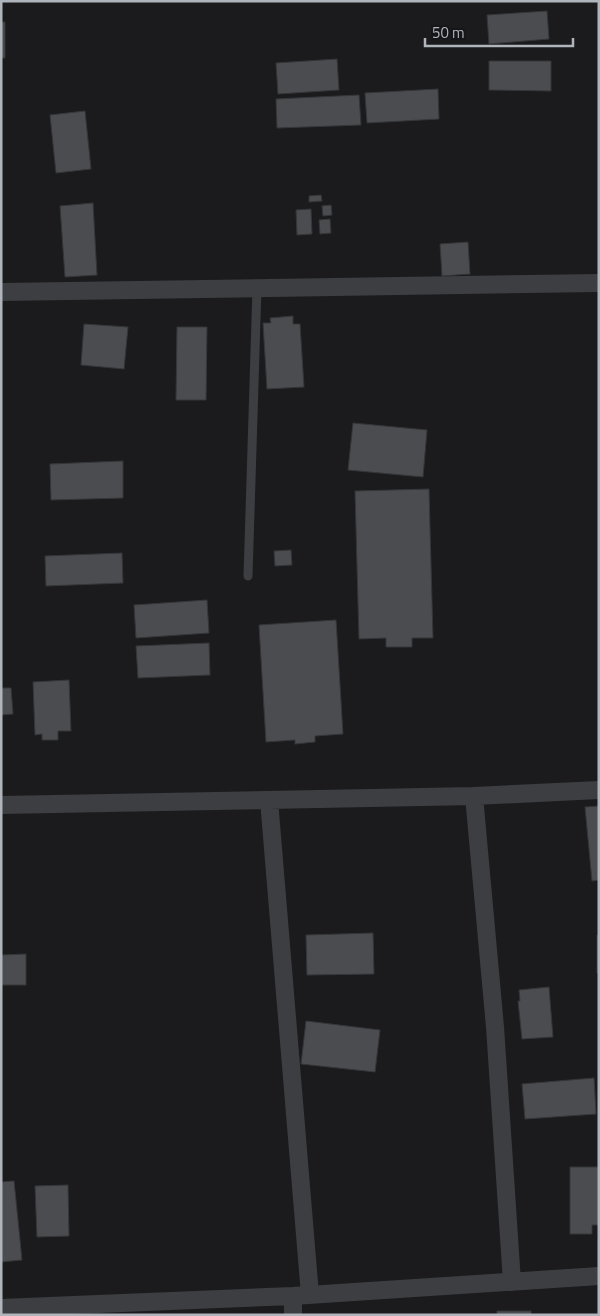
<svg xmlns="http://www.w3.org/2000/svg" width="600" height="1316" viewBox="0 0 600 1316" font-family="'Titillium Web',sans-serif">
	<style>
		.building { fill: #4a4c4f; stroke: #353639 }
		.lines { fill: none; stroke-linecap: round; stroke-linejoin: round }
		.service { stroke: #3c3e41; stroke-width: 9 }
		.minor { stroke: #3c3e41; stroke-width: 18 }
	</style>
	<rect width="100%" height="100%" fill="#1b1b1d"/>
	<path class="building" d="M 547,11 L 549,39 L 489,44 L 487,15 Z
		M 1,22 L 5,22 L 5,58 L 1,58 Z
		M 337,59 L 339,90 L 278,94 L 276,63 Z
		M 489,61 L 551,61 L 551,91 L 489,90 Z
		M 438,89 L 439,119 L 367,123 L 365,93 Z
		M 359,95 L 361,125 L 277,128 L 276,99 Z
		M 85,111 L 91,169 L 56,173 L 50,115 Z
		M 321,195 L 322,201 L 309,202 L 309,196 Z
		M 93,203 L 97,275 L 65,277 L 60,206 Z
		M 331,205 L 332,215 L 323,216 L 322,206 Z
		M 311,209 L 312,234 L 297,235 L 296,210 Z
		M 330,219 L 331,233 L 320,234 L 319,220 Z
		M 468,242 L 470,274 L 442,276 L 440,244 Z
		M 293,316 L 293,324 L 300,324 L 304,387 L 267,389 L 263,323 L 271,323 L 270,318 Z
		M 84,324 L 128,327 L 124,369 L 81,365 Z
		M 177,327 L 207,327 L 206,400 L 176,400 Z
		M 353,423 L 427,430 L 423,477 L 348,470 Z
		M 123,461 L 123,498 L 51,500 L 50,464 Z
		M 429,489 L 433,638 L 412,638 L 412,647 L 386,647 L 386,638 L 359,639 L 355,491 Z
		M 291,550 L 292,565 L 275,566 L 274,551 Z
		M 122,553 L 123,583 L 46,586 L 45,556 Z
		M 207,600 L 209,633 L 136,638 L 134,605 Z
		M 336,620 L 343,734 L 315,736 L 315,742 L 295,744 L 295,740 L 266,742 L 259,625 Z
		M 209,643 L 210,675 L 138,678 L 136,646 Z
		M 69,680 L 71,731 L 58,731 L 58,740 L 42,740 L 42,734 L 35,735 L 33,682 Z
		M 1,688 L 11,688 L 13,714 L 1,715 Z
		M 599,806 L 599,880 L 592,881 L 585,807 Z
		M 373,933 L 374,974 L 307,975 L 306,935 Z
		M 597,935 L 599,935 L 599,973 L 597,973 Z
		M 26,954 L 26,985 L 1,985 L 1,955 Z
		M 549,987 L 553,1037 L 522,1039 L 518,1001 L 520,1001 L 519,990 Z
		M 306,1021 L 380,1030 L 375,1072 L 301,1064 Z
		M 594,1078 L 596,1114 L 525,1119 L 522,1084 Z
		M 570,1167 L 599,1167 L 599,1225 L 592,1225 L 592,1234 L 570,1234 Z
		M 14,1181 L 22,1260 L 1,1262 L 1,1182 Z
		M 68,1185 L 69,1236 L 37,1237 L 35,1186 Z
		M 497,1311 L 531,1311 L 531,1315 L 497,1315 Z"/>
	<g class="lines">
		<path class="service" d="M 248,576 L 257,288"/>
		<path class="minor" d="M 1,292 L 599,283
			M 474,796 L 495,1027 L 512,1282
			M 269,800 L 310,1295
			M 1,805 L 474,796 L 599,790
			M 293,1296 L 293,1315
			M 1,1308 L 293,1296 L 599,1276"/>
	</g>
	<rect width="600" height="1316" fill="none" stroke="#afb5bb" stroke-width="5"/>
	<path d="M425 38v8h148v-8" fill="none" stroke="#afb5bb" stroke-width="2.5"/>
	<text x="432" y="38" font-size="15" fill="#afb5bb" stroke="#161618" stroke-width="4" paint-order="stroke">50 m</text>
</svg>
